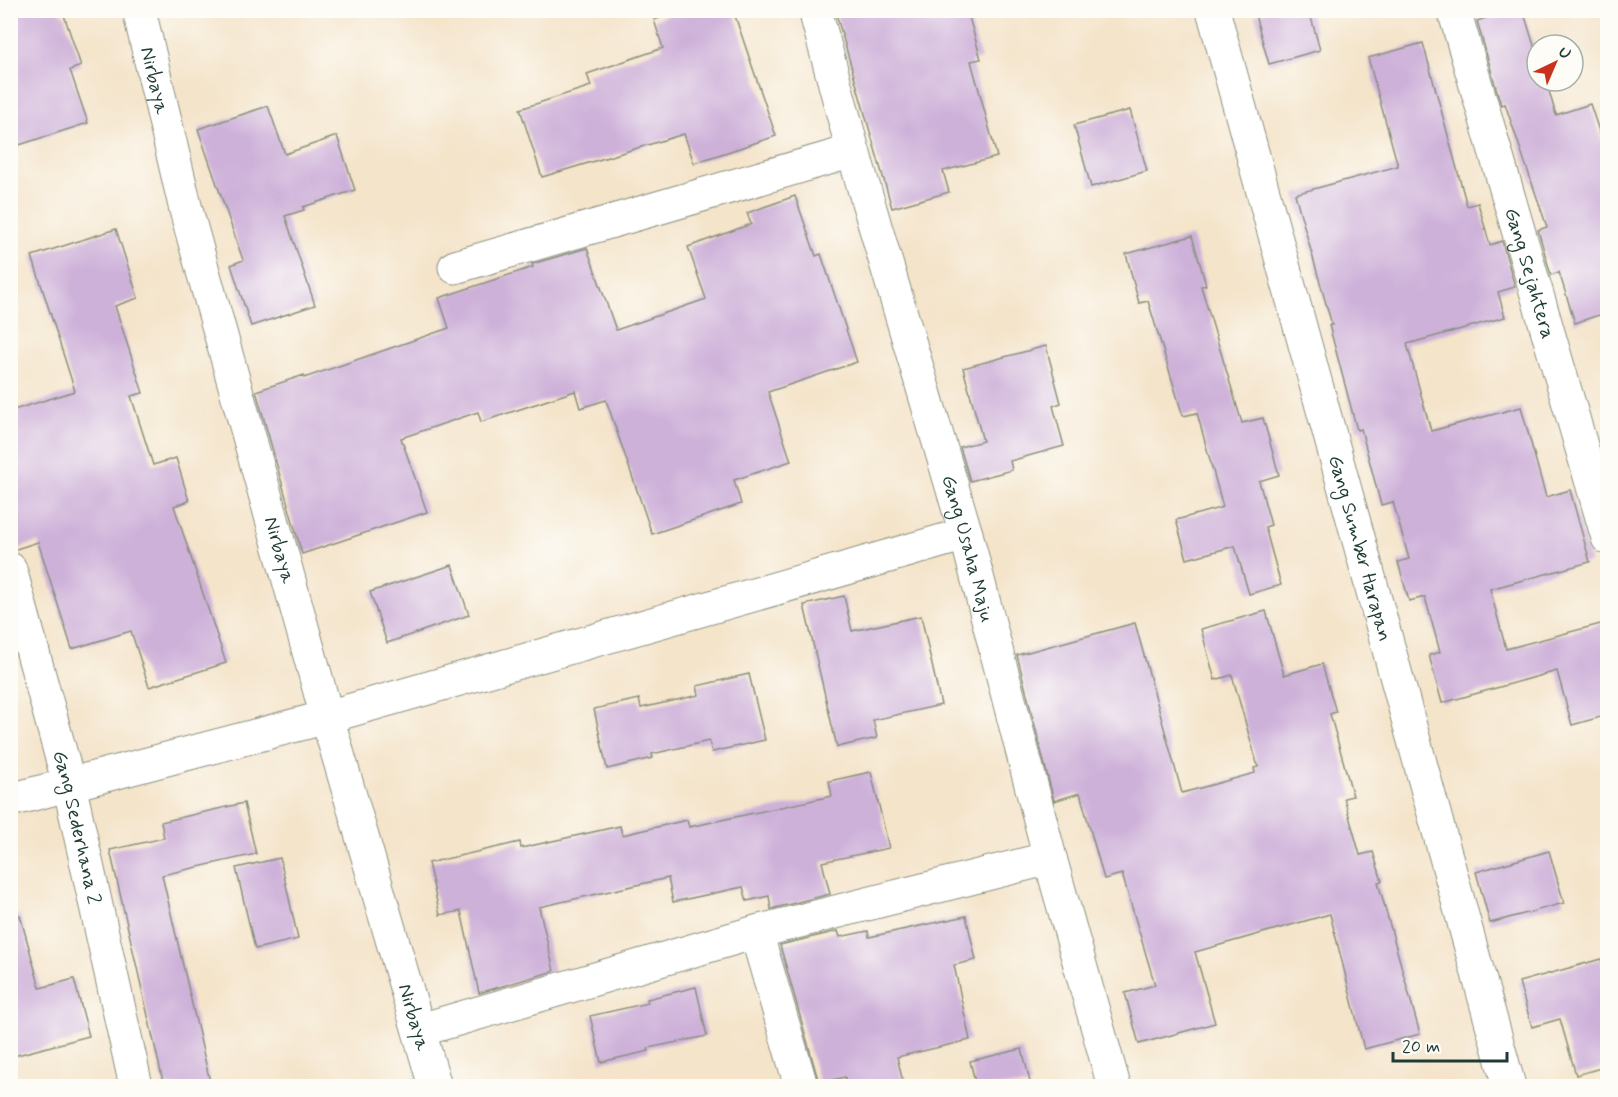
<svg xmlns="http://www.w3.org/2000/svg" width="1618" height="1097" viewBox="0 0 1618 1097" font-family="Mynerve,sans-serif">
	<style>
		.building { fill: #ceb1d9 }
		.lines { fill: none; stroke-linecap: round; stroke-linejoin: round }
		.minor-casing { stroke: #8a907f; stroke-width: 35 }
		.minor { stroke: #fff; stroke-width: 33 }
		.labels { text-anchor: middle; stroke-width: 4.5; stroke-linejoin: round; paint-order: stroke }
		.street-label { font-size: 20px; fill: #1f3d34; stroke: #fdfcf7 }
	</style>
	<rect width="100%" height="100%" fill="#fdfcf7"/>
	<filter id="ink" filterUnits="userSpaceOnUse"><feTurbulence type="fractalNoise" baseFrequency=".0167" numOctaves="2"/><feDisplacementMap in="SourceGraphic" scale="12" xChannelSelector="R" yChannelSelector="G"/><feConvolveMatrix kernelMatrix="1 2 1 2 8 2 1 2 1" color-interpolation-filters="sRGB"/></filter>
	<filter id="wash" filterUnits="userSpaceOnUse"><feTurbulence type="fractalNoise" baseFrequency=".008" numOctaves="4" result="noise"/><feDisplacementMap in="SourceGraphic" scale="24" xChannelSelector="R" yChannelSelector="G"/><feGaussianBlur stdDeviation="1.35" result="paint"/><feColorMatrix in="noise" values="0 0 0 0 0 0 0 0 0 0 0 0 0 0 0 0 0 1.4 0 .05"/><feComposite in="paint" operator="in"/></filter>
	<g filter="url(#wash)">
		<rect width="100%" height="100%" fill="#f4e4ca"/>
		<g id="blocks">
			<path class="building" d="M 10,10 L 56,10 L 64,15 L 81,66 L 70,70 L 88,123 L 19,145 L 10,120 Z
				M 682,10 L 733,10 L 776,136 L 694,163 L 684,134 L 542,177 L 520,109 L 591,86 L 587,74 L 663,48 L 654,20 Z
				M 835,10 L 967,10 L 981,59 L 971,61 L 997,157 L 943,171 L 949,192 L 892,208 Z
				M 1273,10 L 1309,10 L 1320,50 L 1269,64 L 1255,15 Z
				M 1509,10 L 1523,10 L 1537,55 L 1537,81 L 1546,81 L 1556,115 L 1590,104 L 1608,158 L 1608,312 L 1575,323 L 1559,272 L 1551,275 L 1538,230 L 1547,227 L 1505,104 L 1501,105 L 1477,21 Z
				M 1423,43 L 1467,206 L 1478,203 L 1490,245 L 1502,241 L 1515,287 L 1498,292 L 1505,317 L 1407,344 L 1431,431 L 1521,407 L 1546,497 L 1570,490 L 1590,562 L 1490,589 L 1506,649 L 1608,622 L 1608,715 L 1572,725 L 1557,671 L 1442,703 L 1429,655 L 1440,652 L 1425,597 L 1409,601 L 1398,562 L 1409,559 L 1393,502 L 1381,505 L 1361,429 L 1357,430 L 1329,325 L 1332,325 L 1295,194 L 1398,166 L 1368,58 Z
				M 268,106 L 285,154 L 337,136 L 355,190 L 303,207 L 304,210 L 285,216 L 315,305 L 251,326 L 231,265 L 243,260 L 198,129 Z
				M 1130,110 L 1147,171 L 1091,187 L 1074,125 Z
				M 795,196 L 816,256 L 821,254 L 857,362 L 768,392 L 791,461 L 734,480 L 741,504 L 652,534 L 606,400 L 580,408 L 575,391 L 481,422 L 478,412 L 401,438 L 427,512 L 302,554 L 256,391 L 304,375 L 304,378 L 449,328 L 439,298 L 533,267 L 532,264 L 587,248 L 616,330 L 706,299 L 688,247 L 751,224 L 747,213 Z
				M 116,229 L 138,298 L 115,306 L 143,393 L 131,396 L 153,465 L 176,458 L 189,501 L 174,506 L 226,663 L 149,687 L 131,631 L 72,649 L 38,542 L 10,551 L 10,411 L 75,391 L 32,256 Z
				M 1192,236 L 1206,285 L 1201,286 L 1242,423 L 1263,418 L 1279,475 L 1259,481 L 1271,525 L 1265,527 L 1281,585 L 1249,594 L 1235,546 L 1187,559 L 1176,520 L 1223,507 L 1197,413 L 1183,416 L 1148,301 L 1139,303 L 1126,254 Z
				M 1046,346 L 1061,403 L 1053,406 L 1064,446 L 1010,461 L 1012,470 L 970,481 L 960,447 L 983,441 L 963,368 Z
				M 452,565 L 469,615 L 387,643 L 370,592 Z
				M 844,596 L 852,631 L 921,616 L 941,705 L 873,720 L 877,738 L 837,747 L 804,605 Z
				M 1266,611 L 1284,675 L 1322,664 L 1336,712 L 1330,714 L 1353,796 L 1344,798 L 1360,855 L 1373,852 L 1382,881 L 1378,882 L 1420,1034 L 1364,1049 L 1330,914 L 1195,952 L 1215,1023 L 1139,1044 L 1125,993 L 1155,985 L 1122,874 L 1104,879 L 1080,793 L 1054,801 L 1017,655 L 1135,623 L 1182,793 L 1255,773 L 1254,768 L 1258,767 L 1232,675 L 1215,680 L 1201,629 Z
				M 749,674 L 765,740 L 712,752 L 709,741 L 652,754 L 653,758 L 607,769 L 594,709 L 639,699 L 641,708 L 699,695 L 697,686 Z
				M 871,772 L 889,848 L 822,862 L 830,894 L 771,909 L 769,896 L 747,901 L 743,887 L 673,902 L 668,878 L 539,907 L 554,971 L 479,993 L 461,911 L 440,915 L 428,863 L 520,842 L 521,848 L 620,826 L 622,835 L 687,820 L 689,827 L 832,796 L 829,781 Z
				M 244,803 L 256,854 L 162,875 L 211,1086 L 164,1086 L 110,850 L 164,838 L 161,822 Z
				M 1549,851 L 1564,903 L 1490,923 L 1476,872 Z
				M 280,858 L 298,939 L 255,949 L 236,868 Z
				M 20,915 L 40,988 L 74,979 L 89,1036 L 10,1057 L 10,916 Z
				M 966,916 L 976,960 L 954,965 L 970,1040 L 897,1057 L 904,1086 L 847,1086 L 845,1077 L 819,1083 L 780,945 L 838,931 L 840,937 L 868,931 L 869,937 Z
				M 1601,959 L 1608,982 L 1608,1066 L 1576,1075 L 1560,1019 L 1532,1027 L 1519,982 Z
				M 696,987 L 707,1036 L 648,1048 L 649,1051 L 601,1062 L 590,1016 L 648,1003 L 647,999 Z
				M 1022,1049 L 1031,1086 L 976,1086 L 970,1061 Z"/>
		</g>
	</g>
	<g filter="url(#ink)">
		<use href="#blocks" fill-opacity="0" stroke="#8a907f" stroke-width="1.5"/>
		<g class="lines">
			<defs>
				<g id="minor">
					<path id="s1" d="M 139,10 L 186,210 L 327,717 L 435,1086"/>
					<path id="s2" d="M 815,10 L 853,151 L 966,534 L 1050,858 L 1114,1086"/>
					<path id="s3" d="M 1213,10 L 1509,1086"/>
					<path id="s4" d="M 1454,10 L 1608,538"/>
					<path d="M 455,267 L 853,151"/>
					<path id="s5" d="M 10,569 L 69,784 L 136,1086"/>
					<path d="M 10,800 L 327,717 L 966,534"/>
					<path d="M 756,932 L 801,1086"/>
					<path d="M 420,1030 L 756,932 L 1050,858"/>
				</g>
			</defs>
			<use href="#minor" class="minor-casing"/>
			<use href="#minor" class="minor"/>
		</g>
	</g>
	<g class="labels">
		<g class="street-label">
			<text dy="7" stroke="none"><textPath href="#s1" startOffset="72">Nirbaya</textPath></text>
			<text dy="7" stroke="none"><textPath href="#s4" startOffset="274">Gang Sejahtera</textPath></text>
			<text dy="7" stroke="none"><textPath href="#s2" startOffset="560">Gang Usaha Maju</textPath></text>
			<text dy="7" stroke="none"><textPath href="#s3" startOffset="558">Gang Sumber Harapan</textPath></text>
			<text dy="7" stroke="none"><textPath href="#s1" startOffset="558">Nirbaya</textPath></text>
			<text dy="7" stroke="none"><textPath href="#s5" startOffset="267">Gang Sederhana 2</textPath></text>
			<text dy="7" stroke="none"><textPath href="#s1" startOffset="1044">Nirbaya</textPath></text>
		</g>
	</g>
	<rect width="1618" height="1097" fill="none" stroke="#fdfcf7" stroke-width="36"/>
	<g transform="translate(1555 63) rotate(44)"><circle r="28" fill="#fdfcf7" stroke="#a4b0a9" stroke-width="1.5"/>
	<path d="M0-4.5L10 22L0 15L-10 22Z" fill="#c8321e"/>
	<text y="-9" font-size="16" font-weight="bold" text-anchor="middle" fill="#1f3d34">U</text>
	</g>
	<path d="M1393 1052v9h114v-9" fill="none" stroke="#1f3d34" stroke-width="3"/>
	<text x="1402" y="1052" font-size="18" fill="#1f3d34" stroke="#fdfcf7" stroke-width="4.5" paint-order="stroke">20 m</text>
</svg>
